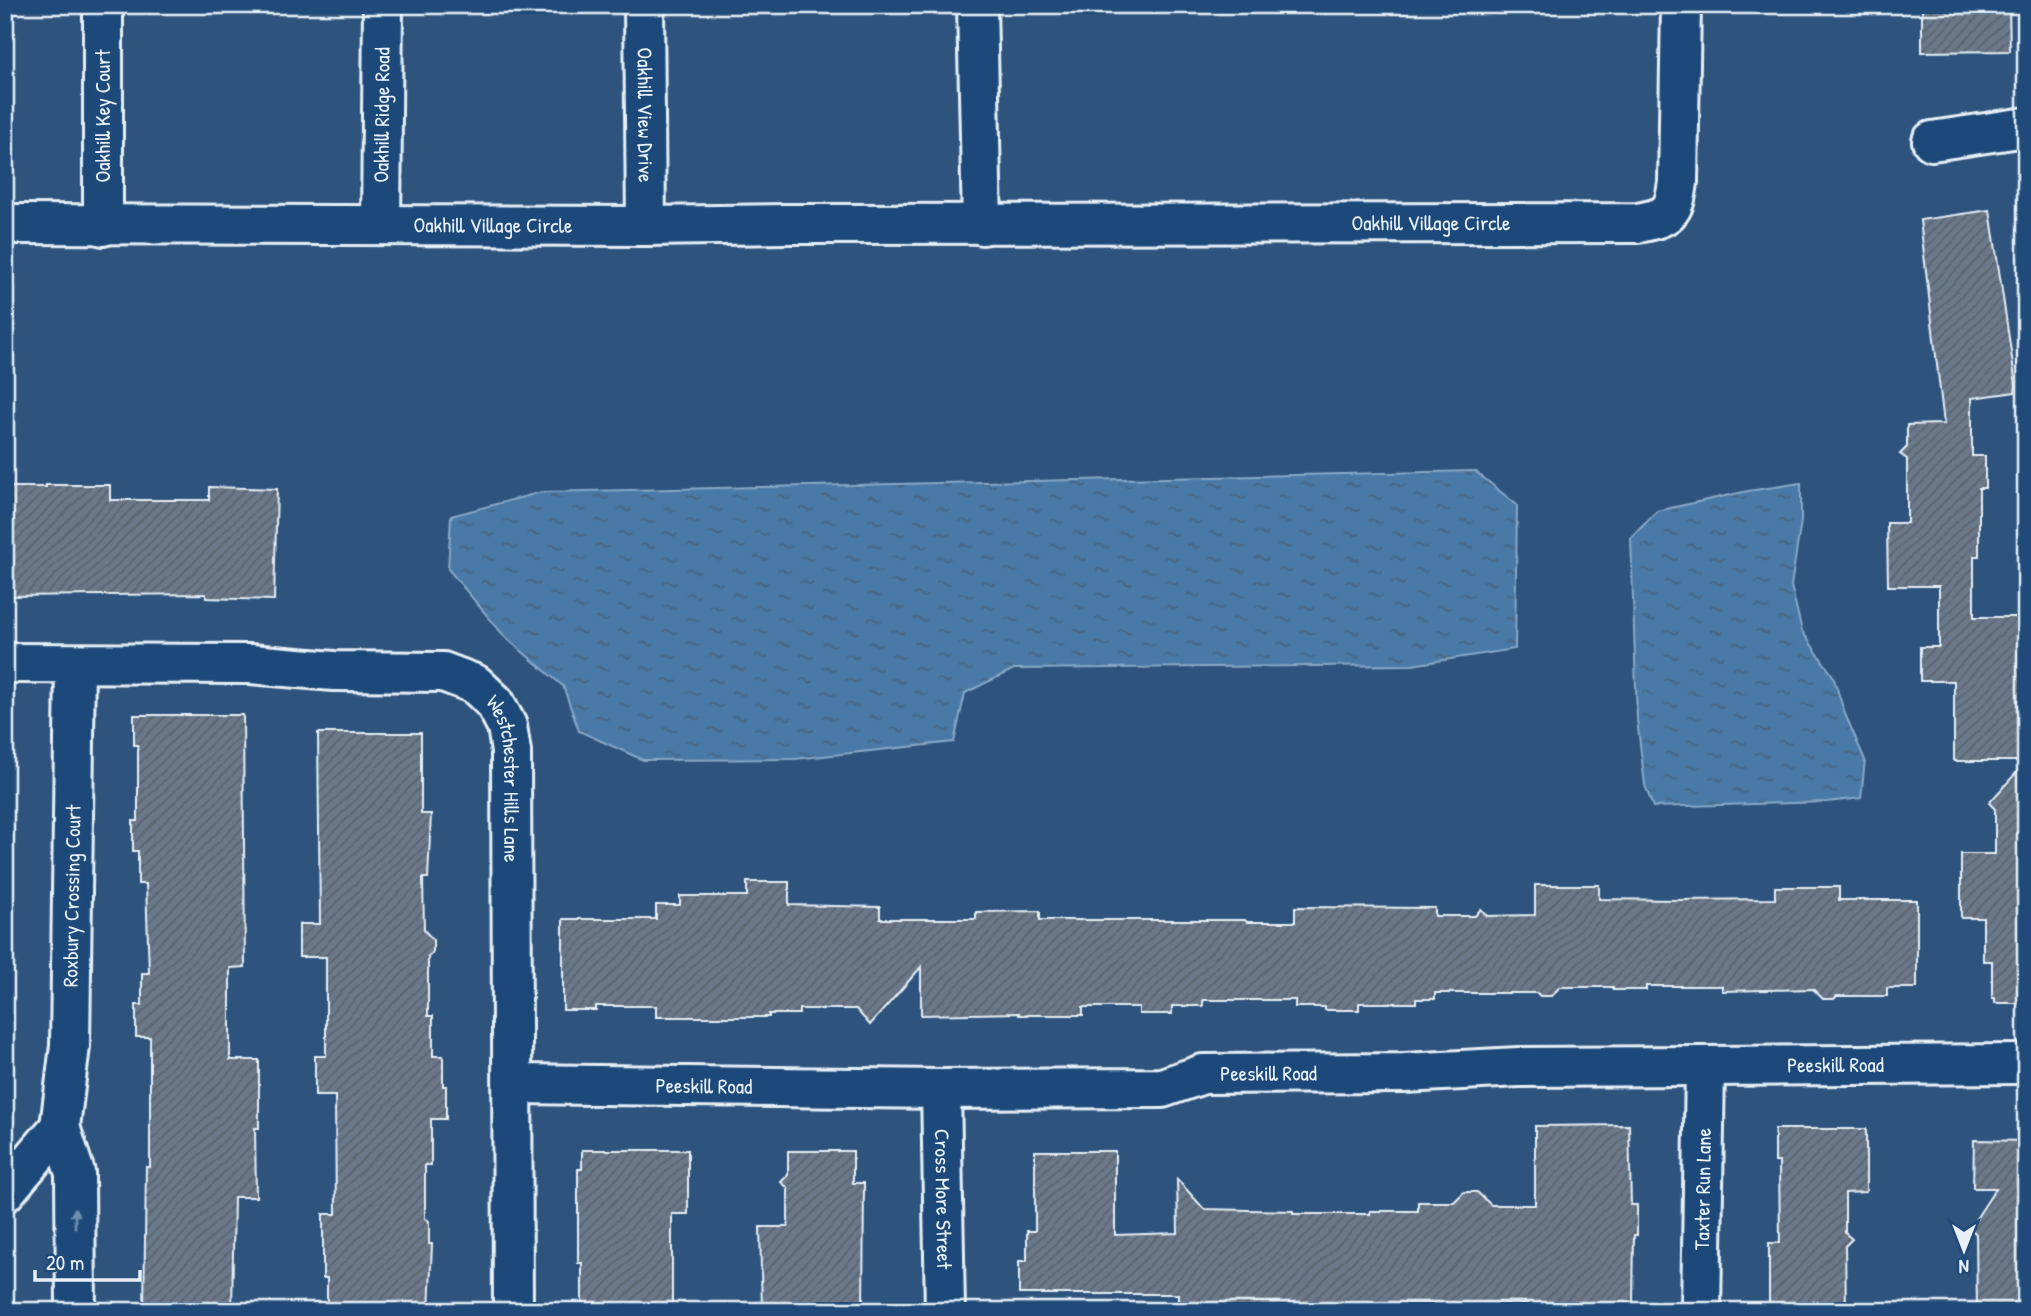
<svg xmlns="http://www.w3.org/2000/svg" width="2031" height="1316" viewBox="0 0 2031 1316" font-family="'Patrick Hand',sans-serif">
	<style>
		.water { fill: url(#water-ripples); stroke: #89a9c7; stroke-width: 2 }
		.building { fill: url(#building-hatch); stroke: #e8f1f8; stroke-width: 2 }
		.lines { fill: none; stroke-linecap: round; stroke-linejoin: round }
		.street-casing { stroke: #e8f1f8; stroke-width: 44 }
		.street { stroke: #1f4a7a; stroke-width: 38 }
		.oneway { fill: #6f8dac }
		.labels { text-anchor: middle; stroke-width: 7; stroke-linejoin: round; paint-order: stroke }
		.street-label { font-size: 21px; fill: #e8f1f8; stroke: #1f4a7a }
	</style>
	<defs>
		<pattern id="water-ripples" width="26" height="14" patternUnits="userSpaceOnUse" patternTransform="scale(1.75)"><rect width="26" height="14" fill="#4a79a7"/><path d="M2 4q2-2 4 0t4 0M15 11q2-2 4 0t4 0" fill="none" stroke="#48637d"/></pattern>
		<pattern id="building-hatch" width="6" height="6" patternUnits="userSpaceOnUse" patternTransform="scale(1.75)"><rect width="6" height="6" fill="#6b788a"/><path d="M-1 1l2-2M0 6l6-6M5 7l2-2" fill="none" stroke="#5a626d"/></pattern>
	</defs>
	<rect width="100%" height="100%" fill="#2e537d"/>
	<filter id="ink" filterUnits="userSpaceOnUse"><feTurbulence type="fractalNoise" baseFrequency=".0143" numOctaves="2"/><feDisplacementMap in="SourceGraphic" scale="14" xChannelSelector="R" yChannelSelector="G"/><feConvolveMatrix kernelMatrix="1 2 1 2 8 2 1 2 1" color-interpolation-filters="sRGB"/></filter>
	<g filter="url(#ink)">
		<path class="water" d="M 1475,471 L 1517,505 L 1515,649 L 1412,665 L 1014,669 L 965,693 L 954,742 L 795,759 L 643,760 L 579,731 L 563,686 L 505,637 L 448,569 L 451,516 L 542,492 Z
			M 1801,483 L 1801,521 L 1791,586 L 1802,631 L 1833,676 L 1845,714 L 1865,760 L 1861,798 L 1827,802 L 1653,807 L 1645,785 L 1637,720 L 1631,538 L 1657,511 L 1748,491 Z"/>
		<path class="building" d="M 1922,5 L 2009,5 L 2010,51 L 1922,52 Z
			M 1990,210 L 2016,385 L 2015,392 L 1972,398 L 1972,456 L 1985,456 L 1985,488 L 1979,488 L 1979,556 L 1974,556 L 1974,617 L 2026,617 L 2026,761 L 1954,761 L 1954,681 L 1920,681 L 1920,647 L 1939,647 L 1939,586 L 1888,586 L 1887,523 L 1907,523 L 1907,459 L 1900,454 L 1907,447 L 1907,425 L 1944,424 L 1920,220 Z
			M 46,485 L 110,485 L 110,500 L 209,500 L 209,487 L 277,489 L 274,600 L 206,598 L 206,594 L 5,596 L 5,487 L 46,487 Z
			M 134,715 L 243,715 L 245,967 L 230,968 L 230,1060 L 259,1060 L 259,1128 L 255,1128 L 256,1197 L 234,1197 L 232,1311 L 144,1311 L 146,1167 L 150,1167 L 150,1037 L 136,1037 L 136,1005 L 142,1005 L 142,973 L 149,973 L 146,884 L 138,884 L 138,851 L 133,851 L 133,821 L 138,821 L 138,745 L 134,745 Z
			M 318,733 L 421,733 L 421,814 L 431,814 L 428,878 L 423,878 L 424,930 L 433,940 L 433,952 L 428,957 L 428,1016 L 433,1016 L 433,1056 L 443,1056 L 443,1086 L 446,1086 L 446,1119 L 431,1119 L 431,1165 L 425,1165 L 425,1218 L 429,1221 L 429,1244 L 432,1244 L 429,1311 L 327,1311 L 327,1278 L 323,1278 L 323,1214 L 336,1214 L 335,1096 L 315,1096 L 315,1056 L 326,1056 L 326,957 L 299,957 L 299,924 L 320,924 Z
			M 2026,762 L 2026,1003 L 1995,1003 L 1995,998 L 1992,998 L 1992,961 L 1983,961 L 1983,918 L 1961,918 L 1961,854 L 1995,854 L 1995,809 L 1989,803 Z
			M 747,882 L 789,882 L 789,905 L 880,907 L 880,919 L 976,919 L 976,912 L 1040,911 L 1040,920 L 1245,920 L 1247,922 L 1295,922 L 1295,907 L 1435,908 L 1435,916 L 1475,916 L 1481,909 L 1487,916 L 1535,915 L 1535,885 L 1599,885 L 1599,899 L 1677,900 L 1775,899 L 1775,887 L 1839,887 L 1839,900 L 1917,900 L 1917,988 L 1887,988 L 1887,996 L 1837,996 L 1834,999 L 1823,999 L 1813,989 L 1722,991 L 1722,986 L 1646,986 L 1646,990 L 1613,990 L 1613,987 L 1560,987 L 1551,996 L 1540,996 L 1537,993 L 1435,993 L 1435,999 L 1416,999 L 1416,1003 L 1359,1003 L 1359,1010 L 1325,1010 L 1325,1007 L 1295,1007 L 1295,1000 L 1203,1000 L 1203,1006 L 1172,1006 L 1172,1014 L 1139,1014 L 1139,1007 L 1083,1007 L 1083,1015 L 1019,1015 L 1019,1013 L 921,1015 L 921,967 L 870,1025 L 856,1009 L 799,1009 L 799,1014 L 769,1014 L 769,1017 L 656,1017 L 656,1006 L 596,1006 L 596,1010 L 563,1010 L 563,919 L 656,919 L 656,905 L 680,905 L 680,896 L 747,896 Z
			M 1629,1125 L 1631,1205 L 1637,1205 L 1637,1235 L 1634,1235 L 1633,1304 L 1622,1304 L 1622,1311 L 1527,1311 L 1527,1304 L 1404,1304 L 1404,1311 L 1178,1311 L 1178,1294 L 1019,1294 L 1019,1261 L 1027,1261 L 1027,1231 L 1035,1231 L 1035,1151 L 1115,1151 L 1115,1235 L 1178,1233 L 1177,1179 L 1204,1209 L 1293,1211 L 1293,1214 L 1370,1214 L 1370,1211 L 1418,1211 L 1418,1202 L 1454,1202 L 1464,1192 L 1477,1192 L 1491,1205 L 1535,1205 L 1535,1126 Z
			M 1775,1129 L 1866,1129 L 1866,1192 L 1845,1193 L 1845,1233 L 1852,1239 L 1845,1246 L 1846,1311 L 1769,1311 L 1769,1243 L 1780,1243 L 1779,1162 L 1775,1162 Z
			M 1974,1140 L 2026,1141 L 2026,1311 L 1977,1311 L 1976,1234 L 1970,1228 L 1996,1188 L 1973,1188 Z
			M 582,1150 L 688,1150 L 688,1214 L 672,1214 L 672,1311 L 582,1311 L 582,1263 L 578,1263 L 578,1169 L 582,1169 Z
			M 788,1151 L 853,1151 L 853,1183 L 864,1183 L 863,1311 L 762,1311 L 760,1227 L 788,1227 L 788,1188 L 781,1182 L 788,1175 Z"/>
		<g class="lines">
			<defs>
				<g id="street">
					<path d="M 103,5 L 103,226"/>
					<path id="s1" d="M 644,5 L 646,226"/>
					<path d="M 977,5 L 982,225"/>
					<path d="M 1932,141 L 2026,127"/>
					<path id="s2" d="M 5,224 L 646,226 L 784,224 L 1638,223 C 1669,217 1674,213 1678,182 L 1681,5"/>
					<path id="s3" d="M 381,225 L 383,5"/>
					<path id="s4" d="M 5,663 L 250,664 L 334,671 L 443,672 L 475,684 L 495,703 L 507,726 L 511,752 L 513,1311"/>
					<path d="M 75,664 L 70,1046 L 60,1127 L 75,1173 L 76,1311"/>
					<path id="s5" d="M 513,1084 L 941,1089 L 1162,1088 L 1203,1074 L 1404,1073 L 1519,1067 L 2026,1064"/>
					<path id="s6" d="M 941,1089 L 945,1311"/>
					<path d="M 5,1192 L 60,1127"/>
					<path id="s7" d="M 1701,1311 L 1705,1067"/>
				</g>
			</defs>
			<use href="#street" class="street-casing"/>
			<use href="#street" class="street"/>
		</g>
		<defs><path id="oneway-solid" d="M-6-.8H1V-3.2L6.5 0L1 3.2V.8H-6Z" transform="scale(1.75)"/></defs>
		<use class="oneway" href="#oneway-solid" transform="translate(75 1218) rotate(-90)"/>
	</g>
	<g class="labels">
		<g class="street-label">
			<text dy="7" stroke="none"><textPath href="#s3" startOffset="110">Oakhill Ridge Road</textPath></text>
			<text transform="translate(103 116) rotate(-90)" y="7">Oakhill Key Court</text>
			<text dy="7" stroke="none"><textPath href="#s1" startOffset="110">Oakhill View Drive</textPath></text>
			<text dy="7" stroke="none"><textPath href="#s2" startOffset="1426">Oakhill Village Circle</textPath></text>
			<text dy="7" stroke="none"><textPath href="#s2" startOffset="488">Oakhill Village Circle</textPath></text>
			<text dy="7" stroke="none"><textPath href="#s4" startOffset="578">Westchester Hills Lane</textPath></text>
			<text transform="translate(72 896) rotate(-89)" y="7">Roxbury Crossing Court</text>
			<text dy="7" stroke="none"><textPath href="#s5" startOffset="1325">Peeskill Road</textPath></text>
			<text dy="7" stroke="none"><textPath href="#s5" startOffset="758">Peeskill Road</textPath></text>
			<text dy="7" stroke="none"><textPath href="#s5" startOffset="191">Peeskill Road</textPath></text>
			<text dy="7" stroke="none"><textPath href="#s7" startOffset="122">Taxter Run Lane</textPath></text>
			<text dy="7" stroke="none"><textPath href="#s6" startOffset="110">Cross More Street</textPath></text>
		</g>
	</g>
	<rect width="2031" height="1316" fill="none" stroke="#1f4a7a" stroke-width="28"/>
	<rect x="14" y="14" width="2003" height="1288" fill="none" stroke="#e8f1f8" stroke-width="2.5" filter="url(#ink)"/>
	<g transform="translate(1964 1250) rotate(180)" stroke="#1f4a7a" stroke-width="5" paint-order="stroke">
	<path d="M0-5L12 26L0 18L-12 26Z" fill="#e8f1f8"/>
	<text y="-10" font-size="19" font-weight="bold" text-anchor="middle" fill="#e8f1f8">N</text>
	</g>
	<path d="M35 1270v10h105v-10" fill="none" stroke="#e8f1f8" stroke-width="3.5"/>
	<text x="46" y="1270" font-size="21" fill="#e8f1f8" stroke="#1f4a7a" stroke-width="5" paint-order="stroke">20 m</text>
</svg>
